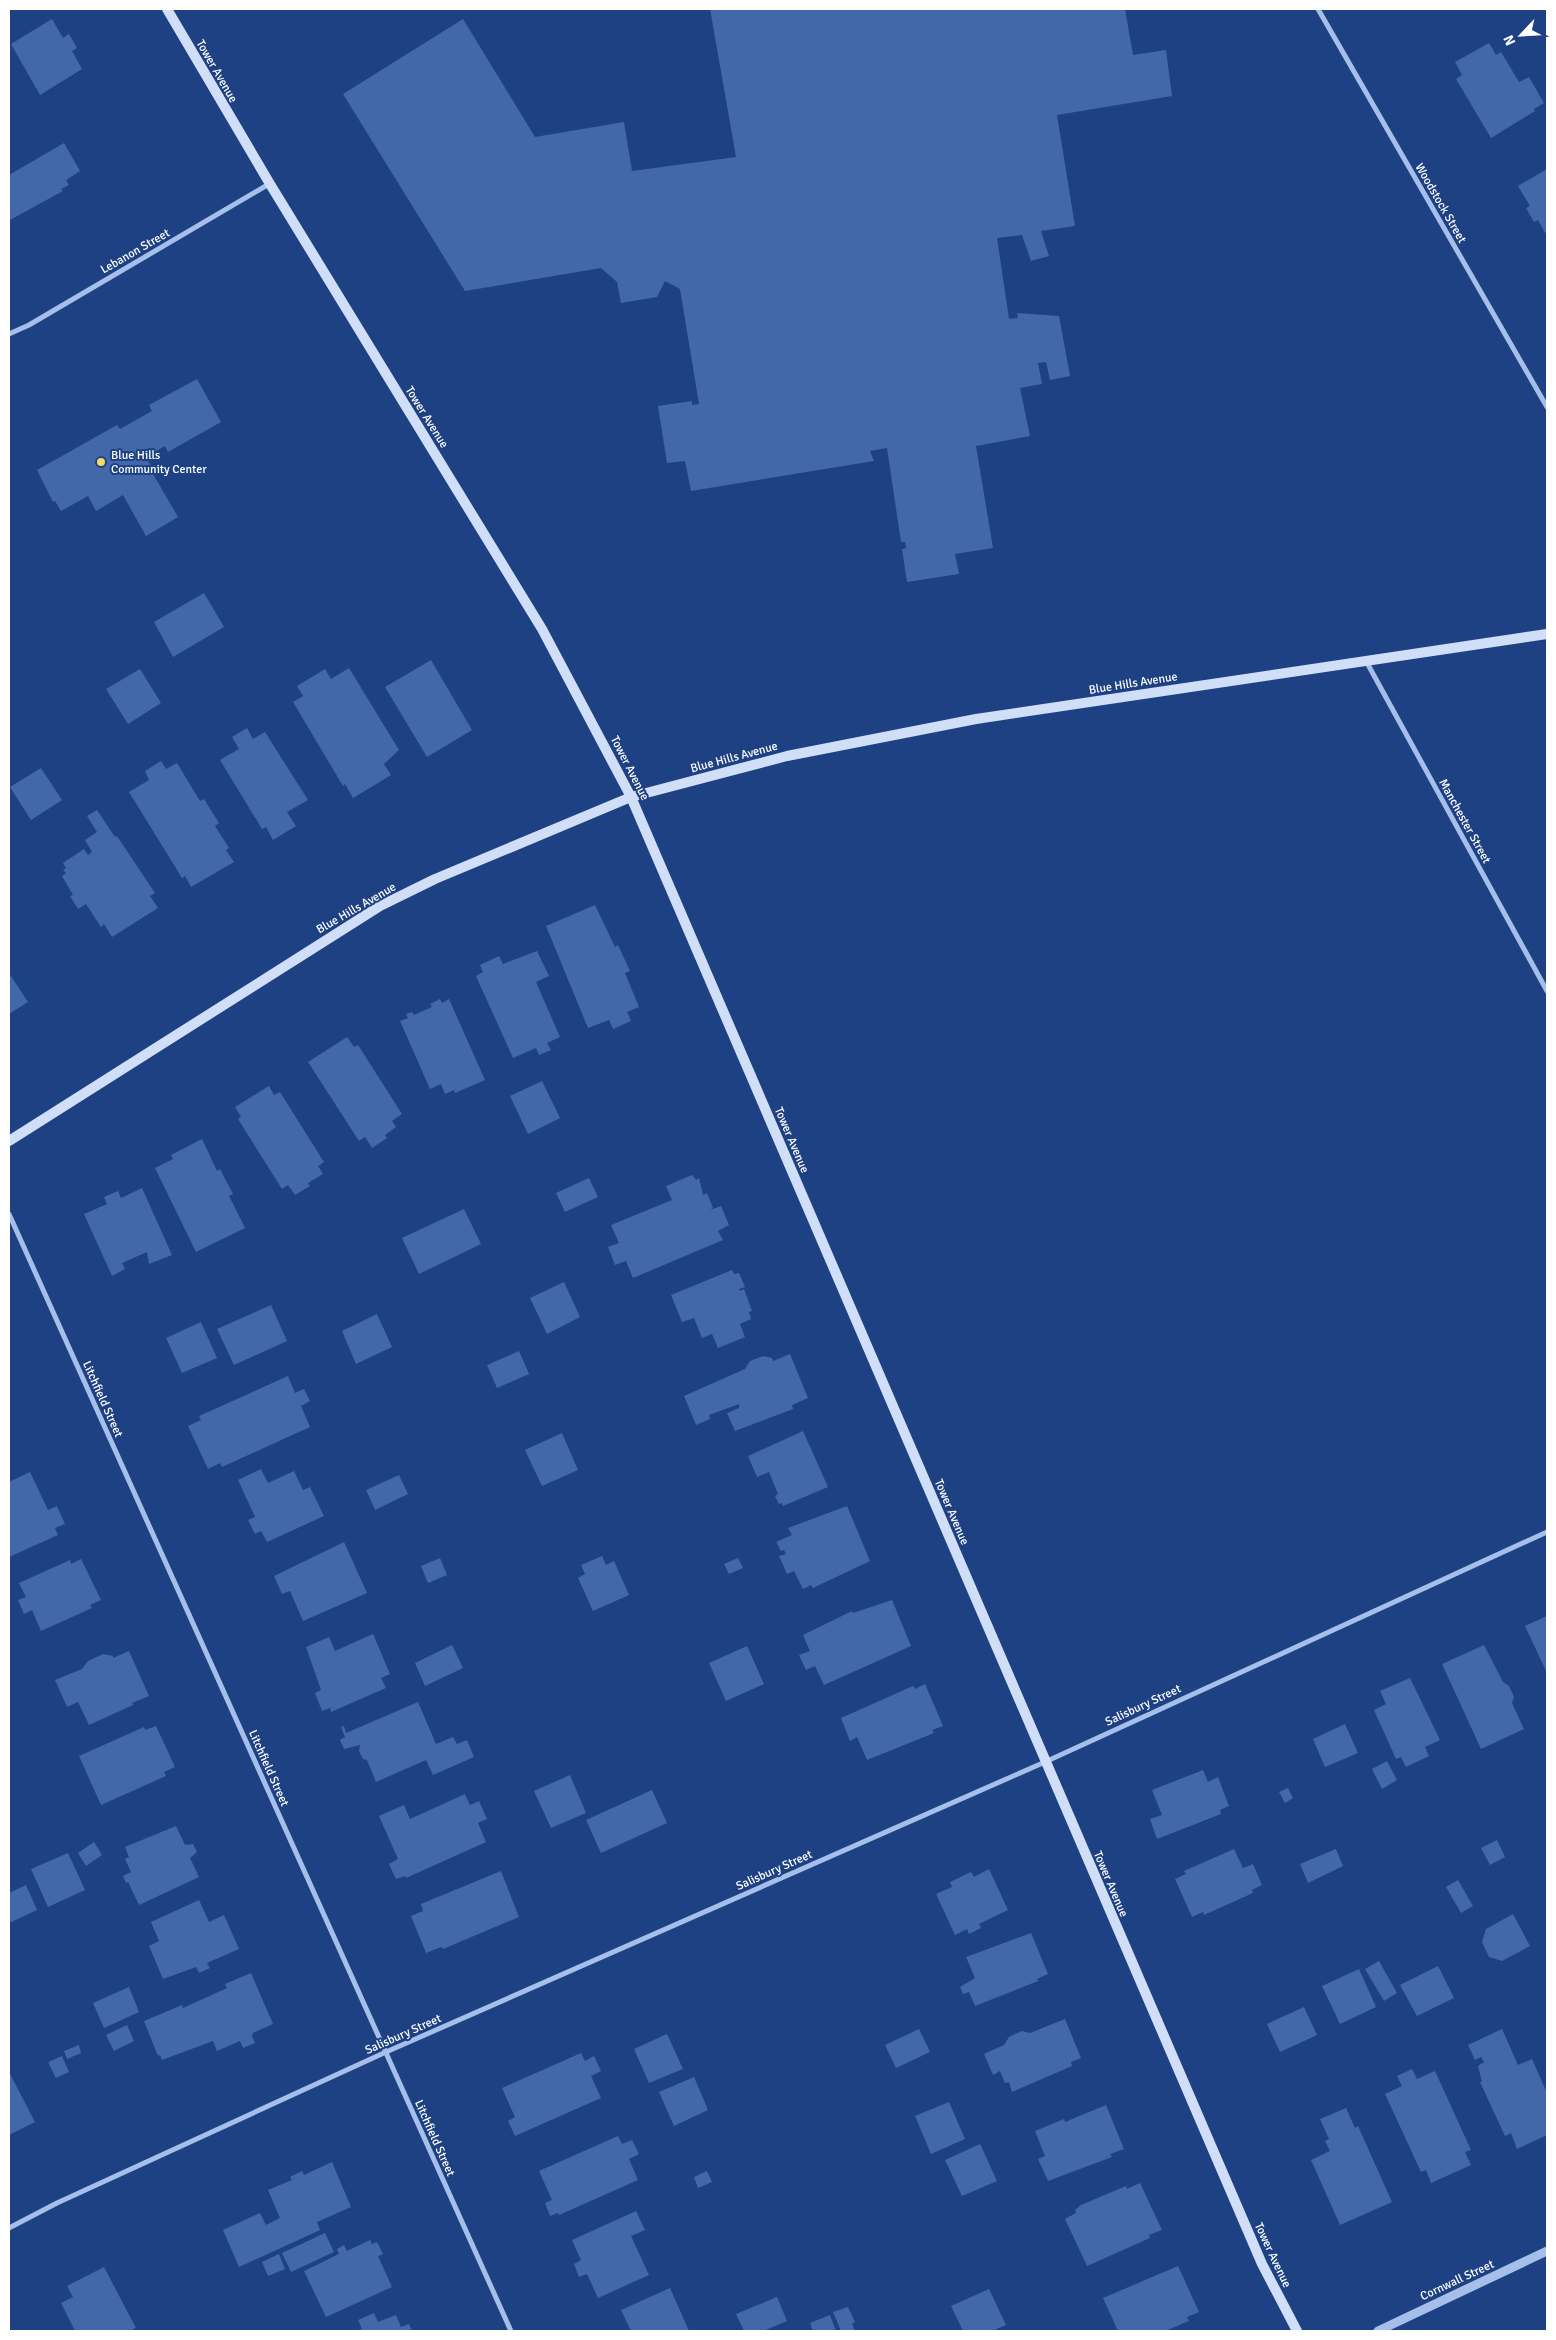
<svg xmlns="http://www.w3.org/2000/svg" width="1556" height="2340" viewBox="0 0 1556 2340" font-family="Signika,sans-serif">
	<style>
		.building { fill: #4268aa }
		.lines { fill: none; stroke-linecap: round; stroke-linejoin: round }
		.minor { stroke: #a5beea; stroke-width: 5 }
		.tertiary { stroke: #a5beea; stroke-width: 9 }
		.secondary { stroke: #d0def7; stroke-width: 10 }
		.poi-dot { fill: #f8db64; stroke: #1e4183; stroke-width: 2 }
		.labels { text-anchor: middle; stroke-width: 4; stroke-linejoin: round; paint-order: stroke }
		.street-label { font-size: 12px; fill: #fff; stroke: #1e4183 }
		.poi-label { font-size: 12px; fill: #fff; stroke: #1e4183; text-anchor: start }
	</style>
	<rect width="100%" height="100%" fill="#1e4183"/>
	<path class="building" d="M 710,9 L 1125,9 L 1133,55 L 1166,50 L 1172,96 L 1057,115 L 1075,226 L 1041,231 L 1049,256 L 1031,261 L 1022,235 L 997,238 L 1009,319 L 1018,318 L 1017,313 L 1059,316 L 1070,376 L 1050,380 L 1046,362 L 1038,363 L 1042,384 L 1020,388 L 1030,436 L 976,446 L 993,548 L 955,554 L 959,574 L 907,582 L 902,549 L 906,548 L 905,542 L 901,542 L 887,448 L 870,451 L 874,461 L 691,491 L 685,461 L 667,463 L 658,406 L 692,401 L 692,405 L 699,404 L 680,289 L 665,281 L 657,297 L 621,303 L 617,282 L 601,268 L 465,291 L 343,94 L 463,19 L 535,137 L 624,122 L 632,171 L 736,157 Z
		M 52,19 L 63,38 L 69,34 L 77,48 L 72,51 L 82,69 L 40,95 L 11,44 Z
		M 1489,43 L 1496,55 L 1501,52 L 1519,82 L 1529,77 L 1544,103 L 1534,109 L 1535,111 L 1491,138 L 1456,79 L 1462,75 L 1455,62 Z
		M 64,143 L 80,171 L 66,180 L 69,185 L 61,189 L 63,191 L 10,220 L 9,175 Z
		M 1547,169 L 1547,236 L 1538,220 L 1534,222 L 1526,208 L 1530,206 L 1518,186 Z
		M 197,379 L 221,422 L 168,452 L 165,446 L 146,457 L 151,466 L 149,467 L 178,517 L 146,536 L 123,495 L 96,511 L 88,496 L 61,511 L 55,501 L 53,502 L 37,470 L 117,425 L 120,429 L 152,411 L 149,405 Z
		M 204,593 L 224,627 L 173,657 L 154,622 Z
		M 431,660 L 472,730 L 427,757 L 385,687 Z
		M 349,668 L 399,750 L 384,764 L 391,775 L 353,798 L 345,784 L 343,786 L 293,702 L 303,696 L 297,686 L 325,669 L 331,679 Z
		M 140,669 L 161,703 L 128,724 L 106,689 Z
		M 247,728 L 253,739 L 265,732 L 308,800 L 287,812 L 296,826 L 273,840 L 266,827 L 262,829 L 220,760 L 239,749 L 232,737 Z
		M 161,761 L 166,769 L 177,763 L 200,801 L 204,799 L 219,823 L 215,826 L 229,848 L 226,850 L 234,862 L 191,887 L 185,876 L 182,878 L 129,792 L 149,780 L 145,771 Z
		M 41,768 L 62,800 L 31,820 L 10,787 Z
		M 97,810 L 115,837 L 117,836 L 155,893 L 150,896 L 158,908 L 112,937 L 104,924 L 101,927 L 86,904 L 78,909 L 70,896 L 73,895 L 62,876 L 66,873 L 63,870 L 66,868 L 63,863 L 84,849 L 88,855 L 92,852 L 85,840 L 97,832 L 87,816 Z
		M 595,905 L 615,947 L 618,945 L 630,971 L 625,973 L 639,1007 L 627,1012 L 631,1021 L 613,1029 L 609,1020 L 588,1028 L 546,926 Z
		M 537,951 L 549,976 L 536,982 L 560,1037 L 547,1043 L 551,1050 L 539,1055 L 536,1048 L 513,1058 L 476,976 L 483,972 L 480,965 L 499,956 L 503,964 Z
		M 9,973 L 28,1002 L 9,1014 Z
		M 440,999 L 442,1003 L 449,999 L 485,1080 L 455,1093 L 454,1090 L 445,1094 L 441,1084 L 430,1089 L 400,1021 L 408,1018 L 406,1014 L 412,1012 L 414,1015 L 432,1007 L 430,1004 Z
		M 347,1037 L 354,1047 L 358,1045 L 402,1114 L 392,1121 L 396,1127 L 385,1135 L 387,1138 L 372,1148 L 365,1137 L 359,1141 L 308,1062 Z
		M 542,1081 L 560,1118 L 528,1134 L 510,1096 Z
		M 269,1086 L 274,1095 L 280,1092 L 324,1162 L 318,1166 L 323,1174 L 308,1183 L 310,1186 L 295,1195 L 288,1185 L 282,1189 L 238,1119 L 241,1117 L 235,1107 Z
		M 202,1139 L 217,1171 L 220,1169 L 233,1194 L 229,1196 L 245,1228 L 196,1252 L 155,1168 L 173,1159 L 171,1155 Z
		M 692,1175 L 696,1180 L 699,1178 L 703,1195 L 707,1193 L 713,1208 L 710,1210 L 721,1206 L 729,1225 L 718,1231 L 723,1240 L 633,1278 L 626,1261 L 615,1265 L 608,1247 L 619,1243 L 611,1225 L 672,1200 L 666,1186 Z
		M 589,1178 L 598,1197 L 565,1212 L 556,1193 Z
		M 142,1188 L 172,1255 L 149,1264 L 147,1252 L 122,1263 L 125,1269 L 112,1276 L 84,1214 L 107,1204 L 104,1197 L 118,1191 L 121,1198 Z
		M 464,1209 L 481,1244 L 419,1274 L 402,1238 Z
		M 732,1270 L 734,1274 L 739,1273 L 745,1287 L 739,1289 L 740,1291 L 744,1289 L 752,1311 L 749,1312 L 751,1319 L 740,1324 L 745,1337 L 718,1348 L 712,1334 L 702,1338 L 694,1318 L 682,1322 L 671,1295 Z
		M 564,1282 L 580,1317 L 547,1334 L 530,1298 Z
		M 271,1305 L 287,1341 L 234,1365 L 217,1329 Z
		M 377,1314 L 392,1347 L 356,1364 L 342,1331 Z
		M 201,1322 L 217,1358 L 182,1373 L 166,1338 Z
		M 519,1351 L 529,1374 L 497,1388 L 487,1365 Z
		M 790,1354 L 808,1398 L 792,1405 L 793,1409 L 735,1431 L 727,1413 L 739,1408 L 739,1404 L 709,1415 L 710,1419 L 696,1425 L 684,1396 L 745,1369 L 750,1361 L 763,1356 L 772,1358 L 773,1361 Z
		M 288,1376 L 295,1393 L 304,1389 L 310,1401 L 301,1406 L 310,1427 L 222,1467 L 220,1463 L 208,1469 L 188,1426 L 201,1420 L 199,1416 Z
		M 803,1431 L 828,1487 L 783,1506 L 782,1503 L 779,1504 L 775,1496 L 778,1494 L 769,1472 L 757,1477 L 748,1456 Z
		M 562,1433 L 578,1470 L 542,1486 L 525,1450 Z
		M 261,1469 L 268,1483 L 294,1471 L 303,1490 L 310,1487 L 324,1516 L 267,1542 L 261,1531 L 255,1534 L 248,1520 L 255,1517 L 238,1480 Z
		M 30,1472 L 48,1510 L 57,1506 L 65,1524 L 55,1528 L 58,1535 L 9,1557 L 9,1482 Z
		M 399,1475 L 408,1494 L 375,1510 L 366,1490 Z
		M 847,1506 L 870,1561 L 813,1588 L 811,1585 L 803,1589 L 794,1571 L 787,1574 L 779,1556 L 786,1554 L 784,1550 L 781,1551 L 776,1542 L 792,1535 L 788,1528 Z
		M 344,1542 L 367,1593 L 303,1621 L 290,1591 L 282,1594 L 274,1576 Z
		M 602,1556 L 606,1565 L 614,1561 L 629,1595 L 593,1611 L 578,1578 L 585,1574 L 581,1565 Z
		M 440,1558 L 447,1575 L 428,1583 L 421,1566 Z
		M 738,1558 L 743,1568 L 729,1574 L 724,1564 Z
		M 81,1559 L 101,1600 L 90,1605 L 92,1608 L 41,1631 L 32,1610 L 24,1614 L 18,1600 L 26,1597 L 19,1583 L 70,1560 L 71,1564 Z
		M 892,1600 L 911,1646 L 824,1685 L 815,1666 L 806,1670 L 799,1655 L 810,1651 L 803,1635 L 852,1611 L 853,1613 Z
		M 1547,1616 L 1547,1673 L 1525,1626 Z
		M 373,1634 L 390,1674 L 381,1678 L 386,1688 L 331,1712 L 330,1708 L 322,1711 L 315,1693 L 321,1690 L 306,1647 L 329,1637 L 335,1651 Z
		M 452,1645 L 463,1668 L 425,1686 L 415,1663 Z
		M 1484,1645 L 1503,1682 L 1509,1686 L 1514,1697 L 1512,1703 L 1524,1729 L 1481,1749 L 1442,1664 Z
		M 747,1646 L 764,1684 L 726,1701 L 709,1663 Z
		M 129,1651 L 149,1696 L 132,1703 L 133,1705 L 89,1725 L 78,1702 L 67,1707 L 55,1680 L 82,1669 L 88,1661 L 103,1654 L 113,1656 L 113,1658 Z
		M 1410,1678 L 1440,1740 L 1425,1747 L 1429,1756 L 1406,1767 L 1401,1757 L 1396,1759 L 1374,1710 L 1386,1704 L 1380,1691 Z
		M 925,1684 L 943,1726 L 932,1730 L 934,1733 L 867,1760 L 857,1737 L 850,1741 L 841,1718 L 913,1686 L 915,1689 Z
		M 418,1702 L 436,1744 L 453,1737 L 457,1744 L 467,1740 L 474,1757 L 433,1775 L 426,1760 L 376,1782 L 367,1760 L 363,1759 L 359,1751 L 360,1745 L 344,1749 L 340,1740 L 345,1737 L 341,1727 L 344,1726 L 346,1733 Z
		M 1345,1724 L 1358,1753 L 1325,1767 L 1313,1739 Z
		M 156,1726 L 175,1767 L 164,1772 L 166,1776 L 101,1805 L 79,1756 L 144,1727 L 145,1730 Z
		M 1387,1761 L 1397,1780 L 1382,1789 L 1372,1769 Z
		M 1203,1770 L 1208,1782 L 1218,1777 L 1229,1806 L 1220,1810 L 1221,1814 L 1157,1839 L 1150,1819 L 1162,1815 L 1152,1790 Z
		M 570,1775 L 586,1813 L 551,1828 L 534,1791 Z
		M 1288,1788 L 1293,1798 L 1285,1803 L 1279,1792 Z
		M 652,1790 L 667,1823 L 601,1853 L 586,1820 Z
		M 465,1794 L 470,1805 L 479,1801 L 487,1819 L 478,1823 L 486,1842 L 406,1878 L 405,1876 L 396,1879 L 389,1864 L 398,1859 L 379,1816 L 404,1805 L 410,1819 Z
		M 176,1826 L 185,1845 L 193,1844 L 197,1852 L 190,1858 L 199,1877 L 139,1905 L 128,1882 L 126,1883 L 123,1876 L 131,1872 L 125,1859 L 129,1857 L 125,1847 Z
		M 1497,1840 L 1505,1857 L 1490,1865 L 1481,1848 Z
		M 94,1842 L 102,1855 L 86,1866 L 78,1853 Z
		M 1234,1849 L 1243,1868 L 1253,1864 L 1262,1885 L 1252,1890 L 1253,1893 L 1204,1915 L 1203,1912 L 1192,1917 L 1175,1879 L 1186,1874 L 1184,1871 Z
		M 1336,1849 L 1343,1866 L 1308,1883 L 1300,1864 Z
		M 68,1853 L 85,1890 L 48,1907 L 31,1869 Z
		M 989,1869 L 1008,1910 L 979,1924 L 981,1928 L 969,1934 L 967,1929 L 955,1935 L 936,1894 L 952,1887 L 950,1882 L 971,1872 L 974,1877 Z
		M 501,1871 L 519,1917 L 443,1949 L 441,1947 L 426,1953 L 411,1916 L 423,1911 L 421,1904 Z
		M 1458,1880 L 1473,1906 L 1461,1913 L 1446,1887 Z
		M 26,1885 L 37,1910 L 9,1923 L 9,1893 Z
		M 199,1900 L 209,1922 L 224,1915 L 239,1949 L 207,1963 L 210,1968 L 199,1973 L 196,1967 L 163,1979 L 149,1946 L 159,1941 L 151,1922 Z
		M 1513,1914 L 1530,1946 L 1502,1961 L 1489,1957 L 1482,1942 L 1486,1929 Z
		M 1031,1933 L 1048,1974 L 1037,1979 L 1038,1981 L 975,2006 L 969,1992 L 963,1994 L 960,1987 L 975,1978 L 966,1957 Z
		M 1379,1961 L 1397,1993 L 1384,2001 L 1365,1969 Z
		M 1438,1966 L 1454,1998 L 1417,2016 L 1400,1985 Z
		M 1359,1969 L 1376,2007 L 1340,2024 L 1322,1986 Z
		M 251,1973 L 273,2024 L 253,2033 L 252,2036 L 255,2043 L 243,2048 L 240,2041 L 217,2051 L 213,2041 L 162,2060 L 160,2055 L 158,2056 L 144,2021 L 182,2005 L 183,2008 L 227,1988 L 225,1984 Z
		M 129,1987 L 139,2012 L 104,2028 L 93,2003 Z
		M 1304,2007 L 1317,2035 L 1280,2052 L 1267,2024 Z
		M 1065,2019 L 1081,2058 L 1071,2062 L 1072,2066 L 1012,2092 L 1009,2082 L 1005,2083 L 1000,2071 L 993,2075 L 984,2054 L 1004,2045 L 1009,2037 L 1022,2031 L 1030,2033 Z
		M 127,2025 L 134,2041 L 114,2051 L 106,2035 Z
		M 919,2029 L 930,2052 L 896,2068 L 885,2045 Z
		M 1502,2029 L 1518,2065 L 1532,2059 L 1547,2093 L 1547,2135 L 1517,2149 L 1511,2133 L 1505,2136 L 1480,2082 L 1482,2082 L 1478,2066 L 1484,2062 L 1481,2057 L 1475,2060 L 1468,2045 Z
		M 667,2034 L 683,2069 L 649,2083 L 634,2049 Z
		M 79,2045 L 81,2053 L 67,2059 L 64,2051 Z
		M 581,2053 L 585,2061 L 594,2056 L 601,2071 L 591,2076 L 601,2098 L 515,2136 L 508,2121 L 515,2117 L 502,2088 Z
		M 62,2056 L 69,2072 L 56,2078 L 48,2062 Z
		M 1412,2069 L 1417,2079 L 1435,2071 L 1471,2150 L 1465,2152 L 1471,2165 L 1431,2183 L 1426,2170 L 1421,2172 L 1385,2094 L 1402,2086 L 1397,2076 Z
		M 9,2072 L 35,2122 L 9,2135 Z
		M 694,2077 L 708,2110 L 674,2126 L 659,2092 Z
		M 949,2102 L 965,2139 L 931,2154 L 915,2116 Z
		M 1106,2105 L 1124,2149 L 1110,2154 L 1112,2157 L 1048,2181 L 1038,2159 L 1045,2156 L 1035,2131 L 1064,2119 L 1065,2122 Z
		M 1346,2108 L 1355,2128 L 1358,2126 L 1392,2202 L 1340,2225 L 1311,2160 L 1330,2151 L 1325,2141 L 1329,2139 L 1320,2119 Z
		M 618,2136 L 622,2144 L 632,2140 L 639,2154 L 629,2159 L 638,2180 L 559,2215 L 558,2213 L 550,2216 L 545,2203 L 552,2200 L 539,2171 Z
		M 980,2144 L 997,2181 L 962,2196 L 945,2160 Z
		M 332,2162 L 351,2207 L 317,2222 L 320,2230 L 239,2267 L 223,2230 L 260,2213 L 266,2225 L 280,2218 L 268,2190 L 292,2180 L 290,2177 L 302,2171 L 304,2175 Z
		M 707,2171 L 712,2182 L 698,2188 L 694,2177 Z
		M 1140,2183 L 1162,2230 L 1149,2235 L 1150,2238 L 1087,2266 L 1065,2219 L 1076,2213 L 1075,2210 L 1081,2205 L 1126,2186 L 1127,2189 Z
		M 636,2211 L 645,2230 L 631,2236 L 649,2275 L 598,2298 L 587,2274 L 579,2277 L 574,2264 L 581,2260 L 572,2240 Z
		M 325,2233 L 334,2252 L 291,2272 L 282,2253 Z
		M 370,2240 L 372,2244 L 377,2242 L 383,2254 L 378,2256 L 392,2287 L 326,2317 L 304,2271 L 339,2254 L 337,2249 L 344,2245 L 347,2251 Z
		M 279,2254 L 285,2269 L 268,2276 L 262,2262 Z
		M 1178,2266 L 1199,2312 L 1187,2317 L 1189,2321 L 1165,2331 L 1118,2331 L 1103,2298 Z
		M 104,2267 L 136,2328 L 133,2329 L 134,2331 L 75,2331 L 61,2303 L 73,2297 L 67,2286 Z
		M 670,2288 L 689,2331 L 631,2331 L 621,2310 Z
		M 989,2289 L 1006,2325 L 992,2331 L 963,2331 L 951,2306 Z
		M 777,2297 L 787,2321 L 763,2331 L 744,2331 L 736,2314 Z
		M 848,2307 L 855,2322 L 852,2324 L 855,2331 L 841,2331 L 833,2312 Z
		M 374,2313 L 378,2322 L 396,2315 L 401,2327 L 409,2324 L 412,2331 L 355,2331 L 362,2329 L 358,2320 Z
		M 830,2315 L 836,2331 L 813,2331 L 810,2323 Z"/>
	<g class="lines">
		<path class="minor" d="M 1318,9 L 1547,407
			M 9,334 L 29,325 L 269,184
			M 1366,661 L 1547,991
			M 9,1214 L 511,2331
			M 9,2228 L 57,2203 L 386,2052 L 1045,1762 L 1547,1532"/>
		<path class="tertiary" d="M 1378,2331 L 1547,2251"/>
		<path class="secondary" d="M 167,9 L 270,184 L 542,629 L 631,797 L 1262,2264 L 1297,2331
			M 9,1141 L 380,906 L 435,879 L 631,797 L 787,756 L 976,719 L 1547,634"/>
	</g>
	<circle class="poi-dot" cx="101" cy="462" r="5"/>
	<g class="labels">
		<g class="street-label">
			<text transform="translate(217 71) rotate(60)" y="4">Tower Avenue</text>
			<text transform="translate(1441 203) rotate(60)" y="4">Woodstock Street</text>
			<text transform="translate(135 251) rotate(-30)" y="4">Lebanon Street</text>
			<text transform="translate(427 417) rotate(58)" y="4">Tower Avenue</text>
			<text transform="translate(1133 683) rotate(-9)" y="4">Blue Hills Avenue</text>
			<text transform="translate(734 757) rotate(-15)" y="4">Blue Hills Avenue</text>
			<text transform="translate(630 768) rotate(63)" y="4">Tower Avenue</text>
			<text transform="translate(1465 821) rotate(61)" y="4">Manchester Street</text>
			<text transform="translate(356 908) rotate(-30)" y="4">Blue Hills Avenue</text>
			<text transform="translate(792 1140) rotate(67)" y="4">Tower Avenue</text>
			<text transform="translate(103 1399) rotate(66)" y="4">Litchfield Street</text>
			<text transform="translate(952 1512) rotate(67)" y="4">Tower Avenue</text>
			<text transform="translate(1143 1705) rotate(-25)" y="4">Salisbury Street</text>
			<text transform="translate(269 1768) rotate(66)" y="4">Litchfield Street</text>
			<text transform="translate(774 1870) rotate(-24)" y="4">Salisbury Street</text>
			<text transform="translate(1111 1884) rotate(67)" y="4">Tower Avenue</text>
			<text transform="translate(403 2034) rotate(-24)" y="4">Salisbury Street</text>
			<text transform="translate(435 2138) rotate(66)" y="4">Litchfield Street</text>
			<text transform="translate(1273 2255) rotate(65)" y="4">Tower Avenue</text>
			<text transform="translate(1457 2280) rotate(-25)" y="4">Cornwall Street</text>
		</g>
		<g class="poi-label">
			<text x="111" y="459">Blue Hills<tspan x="111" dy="14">Community Center</tspan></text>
		</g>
	</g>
	<rect width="1556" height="2340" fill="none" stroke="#ffffff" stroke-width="20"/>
	<g transform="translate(1521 35) rotate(245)" stroke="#1e4183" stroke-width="4" paint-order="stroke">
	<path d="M0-4L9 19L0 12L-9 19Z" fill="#ffffff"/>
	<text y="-8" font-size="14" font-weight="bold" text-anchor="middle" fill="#ffffff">N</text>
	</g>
</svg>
